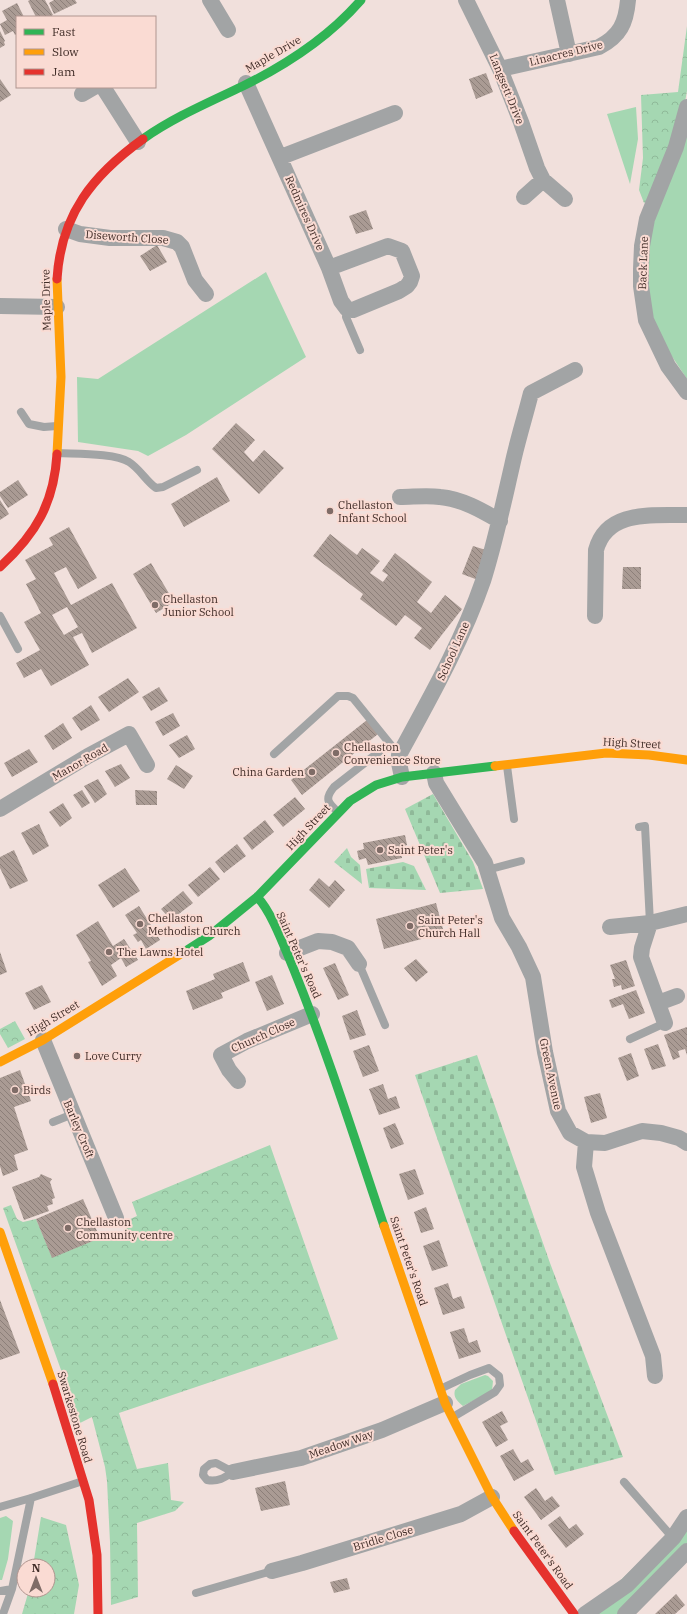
<svg xmlns="http://www.w3.org/2000/svg" width="687" height="1614" viewBox="0 0 687 1614" font-family="'IBM Plex Serif',serif">
	<style>
		.grass { fill: #a5d7b2 }
		.forest { fill: url(#forest-crowns) }
		.cemetery { fill: url(#cemetery-stones) }
		.building { fill: url(#building-back-hatch); fill-rule: evenodd }
		.lines { fill: none; stroke-linecap: round; stroke-linejoin: round }
		.lane { stroke: #a2a4a5; stroke-width: 8 }
		.street { stroke: #a2a4a5; stroke-width: 16 }
		.fast { stroke: #30b455; stroke-width: 9 }
		.slow { stroke: #ff9f0a; stroke-width: 9 }
		.jam { stroke: #e5322d; stroke-width: 9 }
		.poi-dot { fill: #7f6c67; stroke: #fadbd3; stroke-width: 1.5 }
		.labels { text-anchor: middle; stroke-width: 4; stroke-linejoin: round; paint-order: stroke }
		.street-label { font-size: 11px; fill: #412d28; stroke: #fadbd3 }
		.poi-label { font-size: 11px; fill: #412d28; stroke: #fadbd3; text-anchor: start }
	</style>
	<defs>
		<pattern id="forest-crowns" width="20" height="18" patternUnits="userSpaceOnUse"><rect width="20" height="18" fill="#a5d7b2"/><path d="M2 6a3 3 0 1 1 6 0M12 15a3 3 0 1 1 6 0" fill="none" stroke="#8fb999"/></pattern>
		<pattern id="cemetery-stones" width="16" height="16" patternUnits="userSpaceOnUse"><rect width="16" height="16" fill="#a5d7b2"/><path d="M2 7V4a2 2 0 0 1 4 0v3zM10 15v-3a2 2 0 0 1 4 0v3z" fill="#8fb999"/></pattern>
		<pattern id="building-back-hatch" width="6" height="6" patternUnits="userSpaceOnUse"><rect width="6" height="6" fill="#aa9b94"/><path d="M-1 5l2 2M0 0l6 6M5-1l2 2" fill="none" stroke="#8c7f79"/></pattern>
	</defs>
	<rect width="100%" height="100%" fill="#f1e0dc"/>
	<path class="grass" d="M 636,107 L 638,139 L 630,184 L 607,114 Z
		M 687,130 L 687,379 L 655,331 L 649,304 L 647,238 Z
		M 266,272 L 306,357 L 186,435 L 148,456 L 138,451 L 78,442 L 77,377 L 98,379 Z
		M 485,1375 L 488,1376 L 493,1381 L 492,1391 L 463,1406 C 457,1401 453,1397 455,1390 L 461,1384 Z
		M 6,1516 L 13,1521 L 8,1559 L 2,1580 L 0,1580 L 0,1518 Z
		M 687,1517 L 687,1551 L 625,1614 L 585,1614 Z"/>
	<path class="forest" d="M 687,26 L 687,91 L 684,107 L 652,198 L 644,203 L 639,190 L 643,158 L 641,95 L 678,92 Z
		M 15,1021 L 25,1039 L 8,1048 L 0,1034 L 0,1029 Z
		M 270,1145 L 338,1339 L 119,1413 L 137,1469 L 168,1463 L 171,1500 L 184,1502 L 175,1511 L 137,1523 L 138,1597 L 111,1605 L 110,1542 L 107,1481 L 105,1467 L 92,1417 L 80,1423 L 3,1208 L 11,1205 L 17,1219 L 23,1222 L 36,1219 L 52,1257 L 100,1238 L 106,1239 L 123,1237 L 128,1220 L 137,1216 L 132,1202 Z
		M 41,1517 L 66,1525 L 79,1585 L 74,1614 L 22,1614 L 29,1590 L 48,1590 L 48,1566 L 33,1566 Z"/>
	<path class="cemetery" d="M 433,794 L 473,862 L 483,889 L 440,893 L 405,809 Z
		M 347,848 L 351,857 L 360,865 L 362,884 L 334,862 Z
		M 403,862 L 414,866 L 426,890 L 369,888 L 366,869 Z
		M 477,1055 L 550,1263 L 623,1457 L 555,1475 L 415,1075 Z"/>
	<path class="building" d="M 30,0 L 45,0 L 53,15 L 49,17 L 36,17 L 28,1 Z
		M 54,0 L 75,0 L 77,3 L 54,14 L 49,3 Z
		M 17,3 L 24,17 L 17,17 L 17,34 L 15,35 L 13,31 L 5,35 L 0,24 L 7,20 L 2,11 Z
		M 0,31 L 5,41 L 4,42 L 5,45 L 0,48 Z
		M 486,73 L 493,92 L 476,99 L 469,79 Z
		M 0,79 L 11,95 L 0,102 Z
		M 366,210 L 373,229 L 356,234 L 349,216 Z
		M 157,245 L 167,262 L 150,271 L 140,256 Z
		M 236,423 L 255,440 L 244,452 L 253,462 L 264,450 L 284,468 L 259,494 L 212,449 Z
		M 217,477 L 230,501 L 184,527 L 171,504 Z
		M 18,480 L 28,495 L 8,508 L 0,496 L 0,492 Z
		M 0,500 L 9,514 L 0,520 Z
		M 69,527 L 97,578 L 78,589 L 66,567 L 54,573 L 71,605 L 112,583 L 137,628 L 92,653 L 82,633 L 73,637 L 89,665 L 51,686 L 41,669 L 24,678 L 16,663 L 40,650 L 24,622 L 41,613 L 26,584 L 36,579 L 25,560 L 53,545 L 49,538 ZM 67,607 L 78,627 L 64,635 L 52,615 Z
		M 330,534 L 357,555 L 362,548 L 380,561 L 370,573 L 383,582 L 388,575 L 382,571 L 395,553 L 432,582 L 417,602 L 431,613 L 445,595 L 462,609 L 430,650 L 414,638 L 422,628 L 405,615 L 396,626 L 360,599 L 363,594 L 313,556 Z
		M 473,546 L 489,551 L 478,580 L 462,574 Z
		M 151,563 L 174,602 L 156,613 L 133,574 Z
		M 623,567 L 641,567 L 641,589 L 622,589 Z
		M 128,678 L 139,692 L 109,712 L 98,697 Z
		M 159,687 L 168,701 L 151,711 L 142,697 Z
		M 91,705 L 100,720 L 81,731 L 72,718 Z
		M 173,713 L 180,726 L 163,736 L 155,722 Z
		M 367,720 L 378,734 L 302,795 L 291,780 Z
		M 63,723 L 72,738 L 53,750 L 44,736 Z
		M 187,735 L 195,749 L 179,758 L 169,745 Z
		M 29,749 L 38,762 L 12,777 L 4,763 Z
		M 121,764 L 130,778 L 115,787 L 105,771 Z
		M 176,765 L 193,776 L 184,789 L 167,779 Z
		M 98,779 L 107,794 L 95,803 L 84,786 Z
		M 82,790 L 90,803 L 82,808 L 73,795 Z
		M 135,790 L 157,791 L 157,805 L 136,805 Z
		M 295,797 L 305,809 L 283,827 L 273,815 Z
		M 63,803 L 72,818 L 60,827 L 49,812 Z
		M 265,820 L 274,832 L 252,850 L 243,838 Z
		M 39,824 L 49,846 L 33,855 L 21,833 Z
		M 405,835 L 407,845 L 400,847 L 402,858 L 368,865 L 366,858 L 359,860 L 357,851 L 364,849 L 363,843 Z
		M 237,844 L 246,856 L 224,873 L 215,862 Z
		M 14,850 L 28,881 L 10,889 L 0,868 L 0,857 Z
		M 210,867 L 220,879 L 198,897 L 188,885 Z
		M 125,868 L 140,891 L 113,908 L 98,885 Z
		M 319,878 L 329,887 L 335,880 L 345,890 L 329,908 L 309,890 Z
		M 183,891 L 193,903 L 171,920 L 161,909 Z
		M 436,903 L 444,933 L 384,949 L 376,919 Z
		M 139,906 L 160,940 L 146,949 L 141,940 L 138,942 L 133,935 L 137,933 L 125,915 Z
		M 98,921 L 113,946 L 124,939 L 138,960 L 126,967 L 121,958 L 111,965 L 117,976 L 102,986 L 88,962 L 91,961 L 76,935 Z
		M 0,952 L 7,972 L 0,975 Z
		M 416,959 L 428,972 L 416,982 L 404,968 Z
		M 626,960 L 635,986 L 622,990 L 621,985 L 614,987 L 612,979 L 615,979 L 610,965 Z
		M 243,962 L 250,981 L 221,993 L 223,998 L 193,1010 L 186,991 L 215,979 L 213,974 Z
		M 335,963 L 349,995 L 338,1000 L 323,968 Z
		M 272,975 L 284,1004 L 267,1011 L 255,982 Z
		M 42,985 L 51,1002 L 34,1010 L 25,993 Z
		M 636,990 L 645,1013 L 629,1019 L 623,1004 L 612,1008 L 609,1000 Z
		M 357,1010 L 366,1035 L 350,1040 L 342,1016 Z
		M 687,1027 L 687,1055 L 685,1049 L 678,1051 L 680,1057 L 673,1060 L 664,1035 Z
		M 658,1044 L 666,1066 L 652,1070 L 644,1049 Z
		M 369,1045 L 379,1071 L 363,1077 L 353,1051 Z
		M 631,1053 L 639,1076 L 627,1081 L 618,1058 Z
		M 20,1070 L 31,1101 L 14,1107 L 28,1150 L 14,1155 L 18,1170 L 3,1176 L 0,1166 L 0,1078 Z
		M 383,1084 L 388,1099 L 396,1096 L 400,1108 L 379,1115 L 369,1089 Z
		M 600,1093 L 607,1118 L 591,1123 L 584,1097 Z
		M 395,1123 L 404,1144 L 391,1149 L 383,1128 Z
		M 415,1169 L 424,1194 L 408,1200 L 399,1174 Z
		M 41,1174 L 52,1179 L 50,1182 L 55,1198 L 52,1199 L 53,1204 L 47,1206 L 49,1211 L 24,1220 L 12,1187 L 39,1177 Z
		M 83,1199 L 100,1238 L 52,1258 L 36,1219 Z
		M 426,1207 L 434,1229 L 421,1233 L 414,1212 Z
		M 439,1240 L 448,1266 L 432,1271 L 423,1246 Z
		M 448,1283 L 453,1299 L 461,1296 L 465,1308 L 443,1315 L 434,1288 Z
		M 0,1300 L 20,1353 L 0,1360 Z
		M 464,1328 L 469,1343 L 477,1340 L 481,1352 L 459,1359 L 450,1332 Z
		M 502,1411 L 508,1422 L 500,1426 L 508,1440 L 496,1447 L 482,1422 Z
		M 513,1449 L 521,1463 L 528,1459 L 534,1470 L 514,1481 L 500,1456 Z
		M 285,1481 L 290,1505 L 261,1511 L 255,1488 Z
		M 536,1488 L 545,1501 L 552,1496 L 560,1506 L 541,1520 L 524,1497 Z
		M 560,1516 L 569,1529 L 576,1524 L 584,1534 L 566,1548 L 548,1525 Z
		M 347,1578 L 350,1589 L 334,1593 L 330,1582 Z
		M 676,1594 L 685,1605 L 675,1614 L 655,1614 Z"/>
	<g class="lines">
		<path class="lane" d="M 347,309 L 346,317 L 360,350
			M 21,412 L 29,424 L 44,427 L 57,426
			M 58,453 C 75,454 116,453 129,462 C 140,469 146,481 156,488 L 163,487 L 197,470
			M 0,616 L 18,649
			M 274,754 L 338,696 L 348,696 L 353,698 L 399,755
			M 507,766 L 514,819
			M 338,812 C 328,803 324,799 334,787 L 389,744
			M 639,827 L 645,826 L 650,923
			M 487,870 L 521,861
			M 359,964 L 385,1025
			M 630,1039 L 665,1023
			M 53,1122 L 73,1114
			M 440,1389 L 470,1375 L 489,1368 L 499,1376 L 500,1385 L 495,1392 L 453,1417
			M 216,1463 L 233,1472 C 224,1478 218,1482 207,1480 L 203,1475 L 204,1469 L 210,1464 Z
			M 624,1482 L 673,1538
			M 0,1507 L 31,1498 L 83,1481
			M 0,1591 L 12,1589 L 31,1498
			M 196,1593 L 272,1571
			M 3,1614 L 12,1589"/>
		<path class="street" d="M 210,0 L 228,30
			M 466,0 L 500,69 L 521,122 L 537,168 L 543,180 L 565,199
			M 557,0 L 569,54
			M 500,69 L 599,47 C 620,36 626,23 628,0
			M 246,83 L 329,268 L 341,301 L 347,309 L 353,310 L 399,291 L 407,286 L 410,282 L 412,276 L 402,251 L 388,246 L 329,268
			M 103,87 L 138,142
			M 82,94 L 94,87
			M 687,107 L 676,147 L 647,219 L 642,246 L 641,269 L 641,286 L 646,320 L 668,366 L 687,392
			M 281,157 L 395,113
			M 524,197 L 543,180
			M 66,229 L 80,234 L 110,238 L 163,238 L 177,242 L 182,247 L 195,280 L 206,294
			M 0,306 L 57,307
			M 400,497 C 413,497 427,495 440,497 C 462,499 481,510 500,521
			M 595,616 L 596,550 C 607,509 653,516 687,515
			M 434,773 L 436,783 L 485,863 L 502,918 L 519,947 L 533,977 L 545,1052 L 558,1111 L 570,1133 L 586,1142 L 584,1167 L 598,1213 L 653,1356 L 655,1376
			M 402,777 L 399,763 L 399,755 C 430,698 462,642 483,581 C 495,543 503,505 512,466 C 517,442 525,417 531,393 L 575,370
			M 0,809 L 88,756 L 129,734 L 147,765
			M 650,923 L 642,948 L 641,957 L 665,1023
			M 610,927 L 650,923 L 687,914
			M 287,953 L 318,941 L 332,942 L 348,948 L 359,964
			M 658,1003 L 677,996
			M 43,1040 L 116,1218
			M 238,1081 L 229,1070 L 221,1055 L 247,1041 L 312,1014
			M 586,1142 L 605,1143 L 642,1131 L 661,1133 L 679,1138 L 687,1143
			M 233,1472 L 301,1458 L 382,1430 L 445,1403
			M 272,1571 L 302,1563 L 461,1514 L 492,1497
			M 585,1614 L 627,1585 L 673,1538 L 687,1517
			M 625,1614 L 687,1551"/>
		<path class="fast" d="M 143,139 C 174,117 210,102 243,86 C 288,64 328,38 361,0
			M 257,897 C 272,912 285,949 294,970 C 328,1054 355,1140 384,1226
			M 184,952 L 209,936 L 257,897 L 350,801 L 376,785 L 402,777 L 495,766"/>
		<path class="slow" d="M 57,279 L 61,377 L 57,454
			M 495,766 L 606,753 L 649,755 L 687,760
			M 0,1062 L 43,1040 L 184,952
			M 384,1226 L 445,1403 L 492,1497 L 514,1531
			M 0,1232 L 53,1384"/>
		<path class="jam" d="M 57,279 C 61,214 93,175 143,139
			M 0,567 C 36,534 54,503 57,454
			M 53,1384 L 89,1500 L 97,1555 L 98,1614
			M 514,1531 L 574,1614"/>
	</g>
	<g class="poi-dot">
		<circle cx="330" cy="511" r="4"/>
		<circle cx="155" cy="605" r="4"/>
		<circle cx="336" cy="753" r="4"/>
		<circle cx="312" cy="772" r="4"/>
		<circle cx="380" cy="850" r="4"/>
		<circle cx="140" cy="924" r="4"/>
		<circle cx="410" cy="926" r="4"/>
		<circle cx="109" cy="952" r="4"/>
		<circle cx="77" cy="1056" r="4"/>
		<circle cx="15" cy="1090" r="4"/>
		<circle cx="68" cy="1228" r="4"/>
	</g>
	<g class="labels">
		<g class="street-label">
			<text transform="translate(566 53) rotate(-14)" y="4">Linacres Drive</text>
			<text transform="translate(273 54) rotate(-30)" y="4">Maple Drive</text>
			<text transform="translate(507 89) rotate(68)" y="4">Langsett Drive</text>
			<text transform="translate(305 213) rotate(66)" y="4">Redmires Drive</text>
			<text transform="translate(127 237) rotate(4)" y="4">Diseworth Close</text>
			<text transform="translate(643 263) rotate(-88)" y="4">Back Lane</text>
			<text transform="translate(46 300) rotate(-91)" y="4">Maple Drive</text>
			<text transform="translate(453 651) rotate(-66)" y="4">School Lane</text>
			<text transform="translate(632 743) rotate(3)" y="4">High Street</text>
			<text transform="translate(80 762) rotate(-30)" y="4">Manor Road</text>
			<text transform="translate(308 827) rotate(-47)" y="4">High Street</text>
			<text transform="translate(299 955) rotate(66)" y="4">Saint Peter's Road</text>
			<text transform="translate(53 1018) rotate(-31)" y="4">High Street</text>
			<text transform="translate(263 1035) rotate(-24)" y="4">Church Close</text>
			<text transform="translate(551 1074) rotate(78)" y="4">Green Avenue</text>
			<text transform="translate(79 1129) rotate(67)" y="4">Barley Croft</text>
			<text transform="translate(409 1261) rotate(71)" y="4">Saint Peter's Road</text>
			<text transform="translate(75 1417) rotate(73)" y="4">Swarkestone Road</text>
			<text transform="translate(341 1444) rotate(-19)" y="4">Meadow Way</text>
			<text transform="translate(383 1538) rotate(-17)" y="4">Bridle Close</text>
			<text transform="translate(543 1550) rotate(54)" y="4">Saint Peter's Road</text>
		</g>
		<g class="poi-label">
			<text x="338" y="509">Chellaston<tspan x="338" dy="13">Infant School</tspan></text>
			<text x="163" y="603">Chellaston<tspan x="163" dy="13">Junior School</tspan></text>
			<text x="344" y="751">Chellaston<tspan x="344" dy="13">Convenience Store</tspan></text>
			<text x="304" y="776" text-anchor="end">China Garden</text>
			<text x="388" y="854">Saint Peter's</text>
			<text x="148" y="922">Chellaston<tspan x="148" dy="13">Methodist Church</tspan></text>
			<text x="418" y="924">Saint Peter's<tspan x="418" dy="13">Church Hall</tspan></text>
			<text x="117" y="956">The Lawns Hotel</text>
			<text x="85" y="1060">Love Curry</text>
			<text x="23" y="1094">Birds</text>
			<text x="76" y="1226">Chellaston<tspan x="76" dy="13">Community centre</tspan></text>
		</g>
	</g>
	<rect x="16" y="16" width="140" height="72" fill="#fadbd3" stroke="#b0958f"/>
	<rect x="24" y="29" width="20" height="6" fill="#30b455" stroke="#b0958f"/>
	<text x="52" y="36" font-size="12" fill="#412d28">Fast</text>
	<rect x="24" y="49" width="20" height="6" fill="#ff9f0a" stroke="#b0958f"/>
	<text x="52" y="56" font-size="12" fill="#412d28">Slow</text>
	<rect x="24" y="69" width="20" height="6" fill="#e5322d" stroke="#b0958f"/>
	<text x="52" y="76" font-size="12" fill="#412d28">Jam</text>
	<g transform="translate(36 1578)"><circle r="19" fill="#fadbd3" stroke="#b0958f"/>
	<path d="M0-3L7 15L0 10L-7 15Z" fill="#7f6c67"/>
	<text y="-6" font-size="11" font-weight="bold" text-anchor="middle" fill="#412d28">N</text>
	</g>
</svg>
